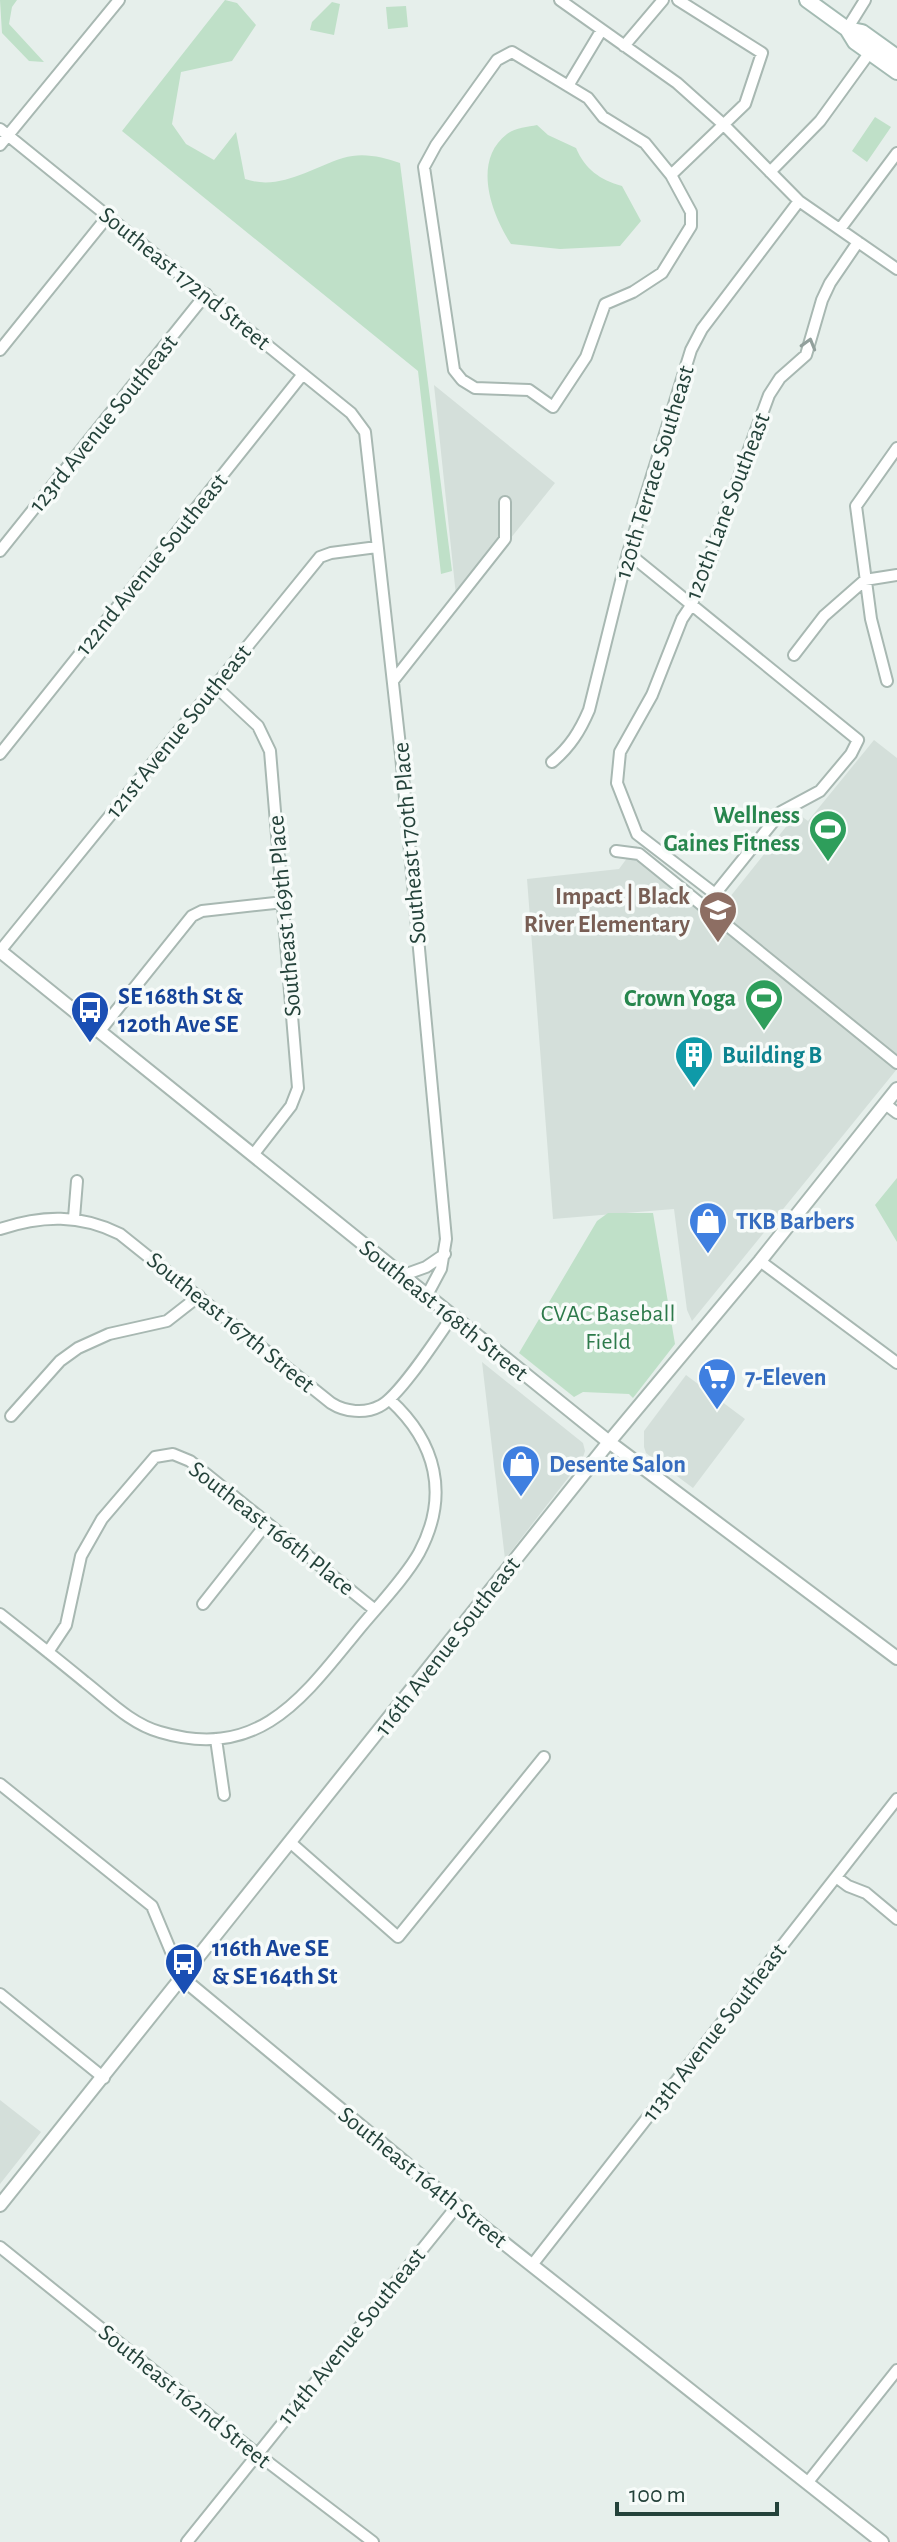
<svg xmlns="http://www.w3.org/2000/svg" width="897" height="2542" viewBox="0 0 897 2542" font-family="'Alegreya Sans',sans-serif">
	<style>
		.built { fill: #d4dfda }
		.green { fill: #bfe0c8 }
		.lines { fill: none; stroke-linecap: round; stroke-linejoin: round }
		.minor-casing { stroke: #a8b8b2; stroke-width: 14 }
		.tertiary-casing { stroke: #a8b8b2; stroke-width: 16 }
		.secondary-casing { stroke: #a4bbb3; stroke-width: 18 }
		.minor { stroke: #fff; stroke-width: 10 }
		.tertiary { stroke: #fff; stroke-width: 12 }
		.secondary { stroke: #fff; stroke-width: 14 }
		.oneway { stroke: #92a09c }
		.labels { text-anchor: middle; stroke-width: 7; stroke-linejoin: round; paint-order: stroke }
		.street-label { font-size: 24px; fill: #24423a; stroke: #f7fbf9 }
		.leisure-label { font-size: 24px; font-weight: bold; fill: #27864d; stroke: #f7fbf9; text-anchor: end }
		.education-label { font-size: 24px; font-weight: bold; fill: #785e54; stroke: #f7fbf9; text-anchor: end }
		.transit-label { font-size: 24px; font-weight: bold; fill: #164399; stroke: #f7fbf9; text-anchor: start }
		.culture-label { font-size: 24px; font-weight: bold; fill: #0d838f; stroke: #f7fbf9; text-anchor: start }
		.shop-label { font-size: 24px; font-weight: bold; fill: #366cbe; stroke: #f7fbf9; text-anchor: start }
		.park-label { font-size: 24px; fill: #2d7a4b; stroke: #f7fbf9 }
	</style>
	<rect width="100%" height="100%" fill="#e6efeb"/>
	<path class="built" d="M 434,385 L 555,483 L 457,605 Z
		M 874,740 L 897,758 L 897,1069 L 692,1321 L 687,1310 L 674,1209 L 553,1219 L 527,879 L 619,869 L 636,846 L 718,912 L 797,813 L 808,821 Z
		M 482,1362 L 583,1443 L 585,1451 L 582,1460 L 505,1559 Z
		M 686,1375 L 745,1419 L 693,1488 L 646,1453 L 644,1447 L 644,1431 Z
		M 0,2100 L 41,2132 L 0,2184 Z"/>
	<path class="green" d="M 0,0 L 17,0 L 12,7 L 9,24 L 44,62 L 29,61 L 2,33 Z
		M 225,0 L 237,3 L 256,25 L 232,61 L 181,72 L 172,124 L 186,144 L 214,160 L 236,132 L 245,179 C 280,191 311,168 343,158 C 363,152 382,157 400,163 L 452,571 L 441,574 L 418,371 L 122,131 Z
		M 332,2 L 340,4 L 334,35 L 310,30 L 312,22 Z
		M 406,6 L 408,27 L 388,29 L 386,7 Z
		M 875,117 L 891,127 L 867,162 L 852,151 Z
		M 537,125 L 548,135 L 576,148 C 585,169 600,180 622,186 L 641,221 L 620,246 L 560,249 L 511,244 C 491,213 472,161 507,134 C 514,128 528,127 537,125 Z
		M 897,1178 L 897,1242 L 875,1205 Z
		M 608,1213 L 653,1213 L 675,1344 L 633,1398 L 629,1394 L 583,1392 L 574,1397 L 519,1353 L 597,1221 Z"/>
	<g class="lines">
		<defs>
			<path id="minor" d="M 560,0 L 677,83 L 724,125 L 799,201 L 897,269
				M 847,29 L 865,0
				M 624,46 L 663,0
				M 568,86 L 601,31
				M 0,129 L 351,413 L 365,432 L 401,755 L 446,1239 L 441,1269 L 426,1297
				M 0,145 L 119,0
				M 770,172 L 820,121 L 870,52
				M 671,175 L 645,143 L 603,117 L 588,98 L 512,52 L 497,60 L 436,145 L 424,167 L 454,370 L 462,380 L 475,388 L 529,390 L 553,407 L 586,357 L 605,304 L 633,292 L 662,273 L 691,226 L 691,212 L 671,175 L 745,104 L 762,53 L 678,0
				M 840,229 L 897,153
				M 0,350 L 108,216
				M 0,551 L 206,294
				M 628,553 L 858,740 L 851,754 L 820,791 L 781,812 L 715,894 L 637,834 L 617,783 L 620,752 L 652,695 L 682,619 L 692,604 L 769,395 L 780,378 L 806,355 L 822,300 L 830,283 L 858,242
				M 794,655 L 824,616 L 865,580 L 897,575
				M 393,681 L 505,539 L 505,502
				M 887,681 L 871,619 L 856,506 L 897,448
				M 214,685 L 258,726 L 270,751 L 298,1088 L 291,1106 L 253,1155
				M 0,754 L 303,374
				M 552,762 C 570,747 580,731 589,710 L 628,553 L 691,350 L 702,329 L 799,201
				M 616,851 L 639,854 L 897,1063
				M 0,951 L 320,557 L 331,553 L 377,547
				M 99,1032 L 192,916 L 202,911 L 284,902
				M 885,1104 L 897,1113
				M 74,1218 L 77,1181
				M 0,1229 C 42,1215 80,1214 120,1234 L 331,1403 C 345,1412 365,1414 380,1406 C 399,1397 437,1338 451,1318
				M 760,1261 L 897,1363
				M 401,1276 L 426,1267 L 445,1254
				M 11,1416 L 60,1361 L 78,1348 L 109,1334 L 167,1321 L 199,1296
				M 203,1604 L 267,1523
				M 0,1614 C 28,1636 57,1659 85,1682 C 108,1700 131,1724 160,1732 C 260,1762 304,1696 359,1629 C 378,1606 405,1578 419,1553 C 450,1495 436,1442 390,1400
				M 48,1652 L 66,1625 L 81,1556 L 102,1519 L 155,1457 L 173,1454 L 190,1461 L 375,1610
				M 216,1739 L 224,1795
				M 0,1784 L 152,1906 L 182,1978
				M 291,1843 L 398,1937 L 544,1757
				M 836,1877 L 848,1886 L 866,1893 L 897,1919
				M 0,1994 L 104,2078
				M 0,2247 L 256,2453 L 373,2542
				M 532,2265 L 897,1799
				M 808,2482 L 897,2370
				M 187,2542 L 457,2206"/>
			<path id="tertiary" d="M 0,951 L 609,1442 L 897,1658
				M 182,1978 L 452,2202 L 882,2542
				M 0,2205 L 609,1442 L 760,1261 L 897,1089"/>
			<path id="secondary" d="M 807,0 L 847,29 L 855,42 L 897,72
				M 847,29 L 862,32 L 897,57"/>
		</defs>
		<use href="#minor" class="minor-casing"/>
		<use href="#tertiary" class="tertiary-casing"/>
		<use href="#secondary" class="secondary-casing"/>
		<use href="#minor" class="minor"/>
		<use href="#tertiary" class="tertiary"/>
		<use href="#secondary" class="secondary"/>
	</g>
	<defs><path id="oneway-chevron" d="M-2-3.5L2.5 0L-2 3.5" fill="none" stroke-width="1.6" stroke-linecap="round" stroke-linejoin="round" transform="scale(2)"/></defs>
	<use class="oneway" href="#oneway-chevron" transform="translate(809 344) rotate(-74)"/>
	<defs>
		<symbol id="stadium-pin" viewBox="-11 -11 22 30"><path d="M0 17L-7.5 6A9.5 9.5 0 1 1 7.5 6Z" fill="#2e9e5b" stroke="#f7fbf9"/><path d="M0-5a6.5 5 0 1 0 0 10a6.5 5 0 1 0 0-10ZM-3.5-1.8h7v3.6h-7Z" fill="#fff"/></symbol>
		<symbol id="school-pin" viewBox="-11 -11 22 30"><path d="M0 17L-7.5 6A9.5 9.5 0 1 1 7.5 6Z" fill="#8d6e63" stroke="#f7fbf9"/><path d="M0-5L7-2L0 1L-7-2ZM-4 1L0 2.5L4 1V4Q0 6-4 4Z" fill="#fff"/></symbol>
		<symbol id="bus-pin" viewBox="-11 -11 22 30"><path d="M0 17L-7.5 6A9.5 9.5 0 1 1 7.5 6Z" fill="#1a4fb4" stroke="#f7fbf9"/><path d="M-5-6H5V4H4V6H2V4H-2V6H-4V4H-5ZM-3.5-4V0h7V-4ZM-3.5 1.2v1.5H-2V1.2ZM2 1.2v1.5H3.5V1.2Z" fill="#fff"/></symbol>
		<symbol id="building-pin" viewBox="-11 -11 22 30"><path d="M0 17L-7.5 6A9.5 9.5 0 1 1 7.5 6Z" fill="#0f9aa8" stroke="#f7fbf9"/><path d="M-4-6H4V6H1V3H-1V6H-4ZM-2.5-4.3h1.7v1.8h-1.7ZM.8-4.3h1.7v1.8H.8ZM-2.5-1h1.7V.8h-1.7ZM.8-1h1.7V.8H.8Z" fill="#fff"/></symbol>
		<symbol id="shop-pin" viewBox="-11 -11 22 30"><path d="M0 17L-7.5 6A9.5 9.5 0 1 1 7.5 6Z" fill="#3f7fe0" stroke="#f7fbf9"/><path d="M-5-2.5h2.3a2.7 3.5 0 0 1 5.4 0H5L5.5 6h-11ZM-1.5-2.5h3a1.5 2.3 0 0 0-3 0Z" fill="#fff"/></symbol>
		<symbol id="supermarket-pin" viewBox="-11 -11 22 30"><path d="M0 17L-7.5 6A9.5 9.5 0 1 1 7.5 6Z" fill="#3f7fe0" stroke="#f7fbf9"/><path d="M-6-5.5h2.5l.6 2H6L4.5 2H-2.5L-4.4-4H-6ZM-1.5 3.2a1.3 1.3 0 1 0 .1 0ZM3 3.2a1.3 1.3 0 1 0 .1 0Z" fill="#fff"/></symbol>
	</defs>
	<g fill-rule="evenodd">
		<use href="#stadium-pin" x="806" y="807" width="44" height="60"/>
		<use href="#school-pin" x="696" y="888" width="44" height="60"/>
		<use href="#stadium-pin" x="742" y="976" width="44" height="60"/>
		<use href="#bus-pin" x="68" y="988" width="44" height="60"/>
		<use href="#building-pin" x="672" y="1033" width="44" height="60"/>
		<use href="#shop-pin" x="686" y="1199" width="44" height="60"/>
		<use href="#supermarket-pin" x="695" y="1355" width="44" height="60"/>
		<use href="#shop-pin" x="499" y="1442" width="44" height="60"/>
		<use href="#bus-pin" x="162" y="1940" width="44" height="60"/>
	</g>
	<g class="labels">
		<g class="street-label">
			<text transform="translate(185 278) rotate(39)" y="8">Southeast 172nd Street</text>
			<text transform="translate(103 423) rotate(-51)" y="8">123rd Avenue Southeast</text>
			<text transform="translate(654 472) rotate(-73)" y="8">120th Terrace Southeast</text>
			<text transform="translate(727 506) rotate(-69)" y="8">120th Lane Southeast</text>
			<text transform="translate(151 564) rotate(-51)" y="8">122nd Avenue Southeast</text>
			<text transform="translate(178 731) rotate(-51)" y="8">121st Avenue Southeast</text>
			<text transform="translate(409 843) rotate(-95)" y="8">Southeast 170th Place</text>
			<text transform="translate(284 916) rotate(-95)" y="8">Southeast 169th Place</text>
			<text transform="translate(444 1310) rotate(39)" y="8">Southeast 168th Street</text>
			<text transform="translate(231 1322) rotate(39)" y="8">Southeast 167th Street</text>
			<text transform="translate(272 1528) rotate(38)" y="8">Southeast 166th Place</text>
			<text transform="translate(447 1646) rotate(-52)" y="8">116th Avenue Southeast</text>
			<text transform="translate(714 2032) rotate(-52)" y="8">113th Avenue Southeast</text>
			<text transform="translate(423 2177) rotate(39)" y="8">Southeast 164th Street</text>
			<text transform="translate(351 2336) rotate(-51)" y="8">114th Avenue Southeast</text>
			<text transform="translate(185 2396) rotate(39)" y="8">Southeast 162nd Street</text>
		</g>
		<g class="leisure-label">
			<text x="800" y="823">Wellness<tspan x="800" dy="28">Gaines Fitness</tspan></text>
			<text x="736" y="1006">Crown Yoga</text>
		</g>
		<g class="education-label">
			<text x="690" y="904">Impact | Black<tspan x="690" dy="28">River Elementary</tspan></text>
		</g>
		<g class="transit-label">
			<text x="118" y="1004">SE 168th St &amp;<tspan x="118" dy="28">120th Ave SE</tspan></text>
			<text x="212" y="1956">116th Ave SE<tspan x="212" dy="28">&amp; SE 164th St</tspan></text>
		</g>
		<g class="culture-label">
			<text x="722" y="1063">Building B</text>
		</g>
		<g class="shop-label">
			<text x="736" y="1229">TKB Barbers</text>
			<text x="745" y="1385">7-Eleven</text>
			<text x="549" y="1472">Desente Salon</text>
		</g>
		<g class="park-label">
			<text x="608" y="1321">CVAC Baseball<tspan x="608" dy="28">Field</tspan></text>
		</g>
	</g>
	<path d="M617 2502v12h160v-12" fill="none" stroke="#24423a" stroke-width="4"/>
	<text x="629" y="2502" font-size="24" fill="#24423a" stroke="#f7fbf9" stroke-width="6" paint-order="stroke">100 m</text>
</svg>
